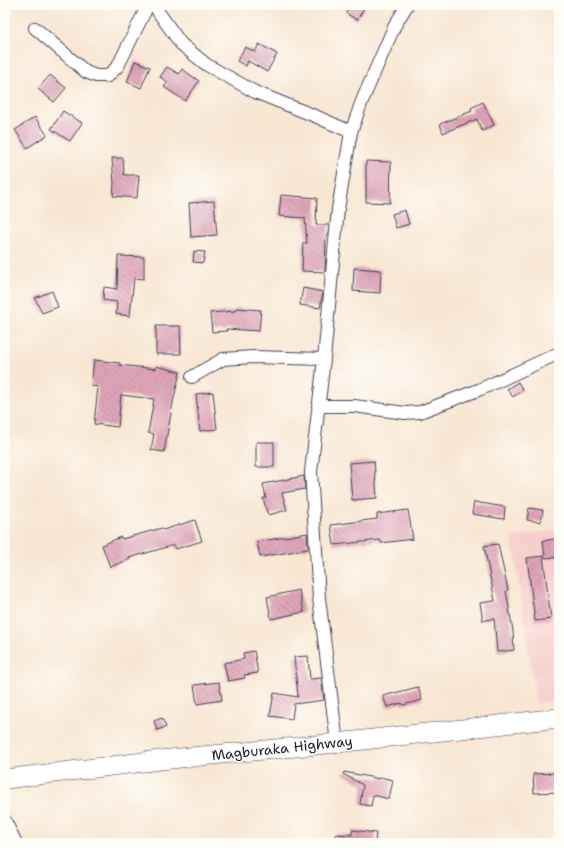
<svg xmlns="http://www.w3.org/2000/svg" width="564" height="848" viewBox="0 0 564 848" font-family="'Shantell Sans',sans-serif">
	<style>
		.built { fill: #f7d0cd }
		.building { fill: url(#building-back-hatch) }
		.lines { fill: none; stroke-linecap: round; stroke-linejoin: round }
		.minor-casing { stroke: #424052; stroke-width: 14 }
		.primary-casing { stroke: #424052; stroke-width: 20 }
		.minor { stroke: #fff; stroke-width: 12 }
		.primary { stroke: #fff; stroke-width: 19 }
		.labels { text-anchor: middle; stroke-width: 3; stroke-linejoin: round; paint-order: stroke }
		.street-label { font-size: 14px; fill: #22223b; stroke: #fdfcf7 }
	</style>
	<defs>
		<pattern id="building-back-hatch" width="6" height="6" patternUnits="userSpaceOnUse"><rect width="6" height="6" fill="#e0a5b9"/><path d="M-1 5l2 2M0 0l6 6M5-1l2 2" fill="none" stroke="#b58698"/></pattern>
	</defs>
	<rect width="100%" height="100%" fill="#fdfcf7"/>
	<filter id="ink" filterUnits="userSpaceOnUse"><feTurbulence type="fractalNoise" baseFrequency=".025" numOctaves="2"/><feDisplacementMap in="SourceGraphic" scale="8" xChannelSelector="R" yChannelSelector="G"/><feConvolveMatrix kernelMatrix="1 2 1 2 8 2 1 2 1" color-interpolation-filters="sRGB"/></filter>
	<filter id="wash" filterUnits="userSpaceOnUse"><feTurbulence type="fractalNoise" baseFrequency=".012" numOctaves="4" result="noise"/><feDisplacementMap in="SourceGraphic" scale="16" xChannelSelector="R" yChannelSelector="G"/><feGaussianBlur stdDeviation="0.9" result="paint"/><feColorMatrix in="noise" values="0 0 0 0 0 0 0 0 0 0 0 0 0 0 0 0 0 1.4 0 .05"/><feComposite in="paint" operator="in"/></filter>
	<g filter="url(#wash)">
		<rect width="100%" height="100%" fill="#f8e7d3"/>
		<path class="built" d="M 559,529 L 559,701 L 536,703 L 512,537 Z"/>
		<g id="blocks">
			<path class="building" d="M 351,5 L 366,5 L 357,20 L 346,13 Z
				M 259,44 L 277,54 L 267,72 L 248,61 L 246,66 L 237,61 L 245,47 L 255,52 Z
				M 135,61 L 150,67 L 141,88 L 127,82 Z
				M 167,67 L 179,74 L 182,69 L 199,81 L 185,101 L 164,87 L 168,82 L 160,77 Z
				M 50,75 L 66,88 L 54,102 L 38,89 Z
				M 483,102 L 494,125 L 482,131 L 477,119 L 443,133 L 440,124 L 472,111 L 471,108 Z
				M 63,111 L 82,123 L 70,141 L 51,129 Z
				M 35,117 L 47,135 L 27,148 L 15,130 Z
				M 112,158 L 123,158 L 124,175 L 139,175 L 137,198 L 113,196 L 114,183 Z
				M 366,161 L 391,162 L 390,203 L 366,202 Z
				M 281,195 L 317,198 L 316,225 L 329,225 L 328,235 L 326,236 L 325,272 L 302,271 L 303,243 L 307,243 L 305,218 L 279,216 Z
				M 214,201 L 217,235 L 191,237 L 189,203 Z
				M 405,210 L 409,224 L 396,228 L 392,214 Z
				M 194,251 L 205,252 L 203,263 L 193,262 Z
				M 118,256 L 144,257 L 144,279 L 134,278 L 130,316 L 116,314 L 117,302 L 103,300 L 104,287 L 117,289 Z
				M 354,268 L 381,270 L 380,293 L 353,291 Z
				M 303,288 L 323,292 L 320,308 L 300,305 Z
				M 52,291 L 58,307 L 42,313 L 35,298 Z
				M 236,308 L 261,310 L 259,331 L 226,329 L 227,331 L 212,332 L 210,313 L 235,311 Z
				M 156,326 L 180,326 L 181,354 L 156,354 Z
				M 94,360 L 120,363 L 119,365 L 156,369 L 156,366 L 180,372 L 173,402 L 164,452 L 151,450 L 154,434 L 148,433 L 154,399 L 121,395 L 118,427 L 94,424 L 98,387 L 91,386 Z
				M 518,382 L 523,390 L 513,397 L 507,389 Z
				M 213,392 L 217,429 L 200,431 L 196,394 Z
				M 256,442 L 274,442 L 274,467 L 256,467 Z
				M 374,461 L 377,498 L 352,500 L 349,463 Z
				M 304,476 L 305,489 L 282,493 L 287,510 L 268,515 L 263,498 L 266,498 L 263,484 Z
				M 474,502 L 505,507 L 504,519 L 472,514 Z
				M 529,508 L 543,510 L 541,522 L 527,520 Z
				M 408,510 L 413,539 L 381,543 L 380,540 L 334,545 L 331,525 L 377,519 L 377,514 Z
				M 195,520 L 202,541 L 176,549 L 174,545 L 129,558 L 130,559 L 110,567 L 102,545 L 121,537 L 122,539 L 162,528 L 163,530 Z
				M 307,533 L 308,549 L 260,557 L 257,542 Z
				M 559,538 L 559,557 L 545,558 L 543,541 Z
				M 498,544 L 508,590 L 506,591 L 513,631 L 514,650 L 497,652 L 494,618 L 483,621 L 480,603 L 495,601 L 484,546 Z
				M 543,556 L 551,619 L 535,621 L 527,558 Z
				M 299,590 L 304,612 L 271,619 L 267,597 Z
				M 254,651 L 258,673 L 244,675 L 245,678 L 228,681 L 224,663 L 244,659 L 243,653 Z
				M 308,656 L 310,679 L 321,678 L 324,700 L 294,704 L 292,719 L 270,716 L 274,693 L 298,697 L 294,657 Z
				M 219,682 L 222,700 L 197,704 L 194,685 Z
				M 418,687 L 422,700 L 403,705 L 402,703 L 387,707 L 383,696 Z
				M 162,718 L 166,727 L 157,730 L 154,721 Z
				M 344,772 L 380,779 L 380,777 L 393,780 L 389,799 L 373,795 L 371,806 L 360,804 L 363,785 L 343,774 Z
				M 556,773 L 557,792 L 534,793 L 533,774 Z
				M 352,830 L 376,833 L 375,843 L 335,843 L 336,834 L 352,835 Z"/>
		</g>
	</g>
	<g filter="url(#ink)">
		<use href="#blocks" fill-opacity="0" stroke="#424052" stroke-width="1"/>
		<g class="lines">
			<defs>
				<path id="minor" d="M 155,5 L 159,13 L 181,44 L 207,65 L 255,92 L 315,116 L 351,132
					M 35,28 L 86,72 L 96,76 L 108,76 L 118,66 L 148,5
					M 192,377 L 223,359 L 253,357 L 324,359
					M 318,406 L 354,406 L 405,413 L 420,412 L 481,389 L 559,353
					M 337,743 L 319,598 L 311,472 L 324,359 L 338,209 L 351,132 L 362,101 L 394,27 L 407,5
					M 5,821 L 16,843"/>
				<path id="primary" d="M 5,779 L 160,760 L 337,743 L 559,718"/>
			</defs>
			<use href="#minor" class="minor-casing"/>
			<use href="#primary" class="primary-casing"/>
			<use href="#minor" class="minor"/>
			<use href="#primary" class="primary"/>
		</g>
	</g>
	<g class="labels">
		<g class="street-label">
			<text transform="translate(282 748) rotate(-6)" y="5">Magburaka Highway</text>
		</g>
	</g>
	<rect width="564" height="848" fill="none" stroke="#fdfcf7" stroke-width="20"/>
</svg>
